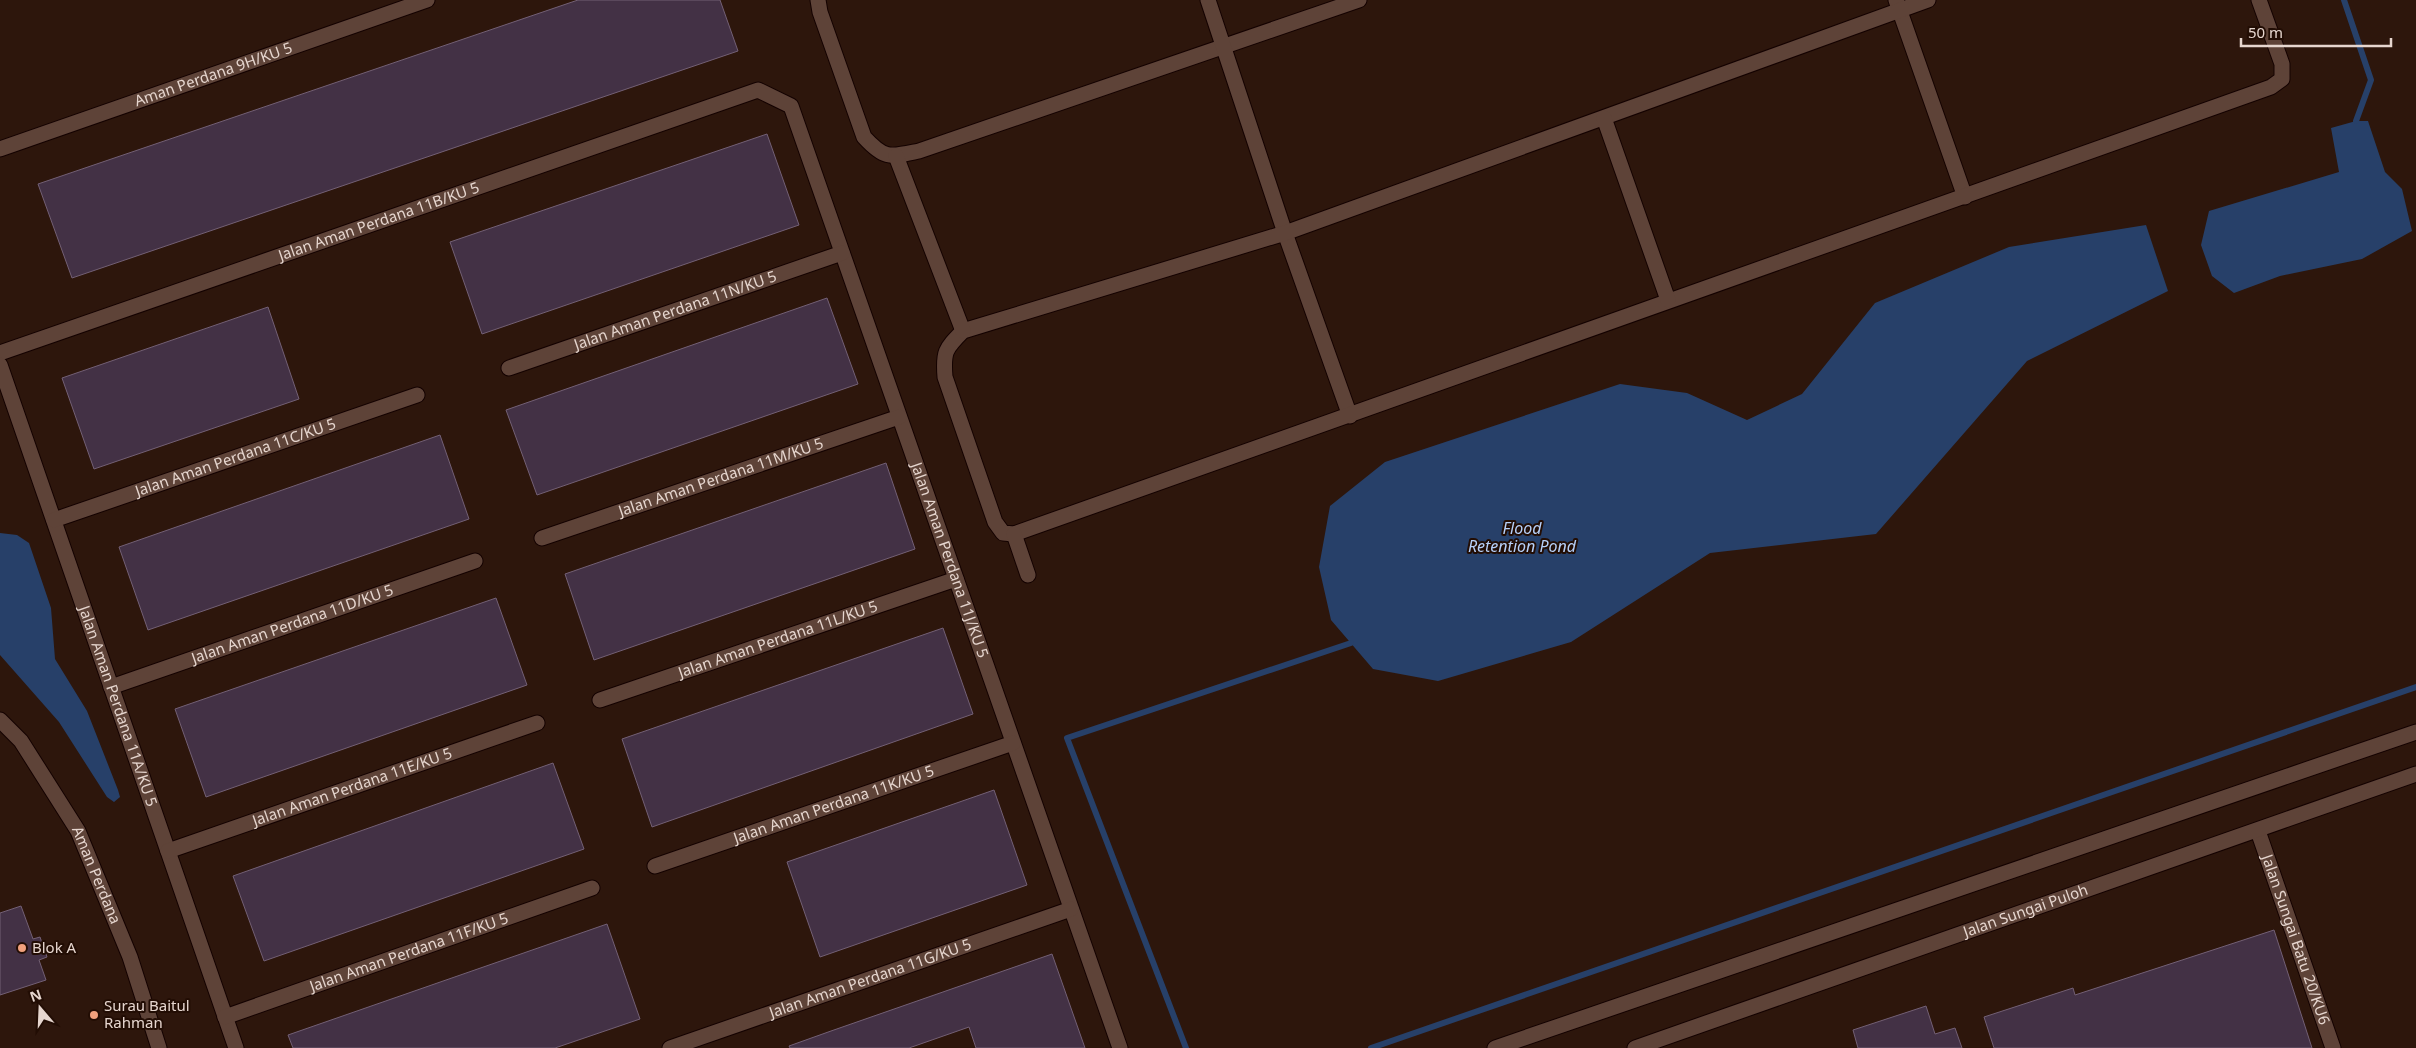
<svg xmlns="http://www.w3.org/2000/svg" width="2416" height="1048" viewBox="0 0 2416 1048" font-family="'Noto Sans',sans-serif">
	<style>
		.water { fill: #274069 }
		.lines { fill: none; stroke-linecap: round; stroke-linejoin: round }
		.stream { stroke: #274069; stroke-width: 6 }
		.building { fill: #433145; stroke: #736075 }
		.street-casing { stroke: #140200; stroke-width: 17 }
		.secondary-casing { stroke: #140200; stroke-width: 17 }
		.street { stroke: #5e4338; stroke-width: 15 }
		.secondary { stroke: #5e4338; stroke-width: 15 }
		.poi-dot { fill: #f1a17d; stroke: #220d04; stroke-width: 2 }
		.labels { text-anchor: middle; stroke-width: 4; stroke-linejoin: round; paint-order: stroke }
		.street-label { font-size: 15px; fill: #e6d6cf; stroke: #220d04 }
		.poi-label { font-size: 15px; fill: #e6d6cf; stroke: #220d04; text-anchor: start }
		.water-label { font-size: 16px; font-style: italic; fill: #b6d0f9; stroke: #220d04 }
	</style>
	<rect width="100%" height="100%" fill="#2d160c"/>
	<path class="water" d="M 2356,121 L 2368,121 L 2385,172 L 2402,189 L 2412,231 L 2362,259 L 2280,276 L 2234,293 L 2212,276 L 2201,245 L 2209,211 L 2339,172 L 2331,128 Z
		M 2146,225 L 2168,291 L 2027,361 L 1876,534 L 1710,553 L 1571,642 L 1438,681 L 1373,669 L 1331,620 L 1319,567 L 1330,506 L 1385,462 L 1620,384 L 1687,393 L 1747,420 L 1802,394 L 1875,303 L 2009,247 Z
		M 0,533 L 17,535 L 29,543 L 51,608 L 55,659 L 87,711 L 118,790 L 120,797 L 114,802 L 107,797 L 59,722 L 0,655 Z"/>
	<g class="lines">
		<path class="stream" d="M 2344,0 L 2371,80 L 2356,121
			M 1186,1048 L 1067,738 L 1351,643
			M 1371,1048 L 2416,687"/>
	</g>
	<path class="building" d="M 578,0 L 720,0 L 738,51 L 72,278 L 38,184 Z
		M 767,134 L 799,225 L 482,334 L 450,242 Z
		M 827,298 L 858,384 L 537,495 L 506,410 Z
		M 268,307 L 299,399 L 94,469 L 62,378 Z
		M 440,435 L 469,519 L 148,630 L 119,547 Z
		M 886,463 L 915,549 L 594,660 L 565,574 Z
		M 496,598 L 527,685 L 206,797 L 175,709 Z
		M 943,628 L 973,714 L 652,827 L 622,739 Z
		M 553,763 L 584,849 L 264,961 L 233,876 Z
		M 994,790 L 1027,885 L 820,957 L 787,862 Z
		M 21,906 L 33,939 L 40,937 L 47,957 L 39,960 L 46,980 L 0,995 L 0,913 Z
		M 607,924 L 640,1019 L 555,1048 L 293,1048 L 288,1035 Z
		M 2274,930 L 2312,1048 L 1994,1048 L 1984,1017 L 2073,988 L 2075,995 Z
		M 1052,954 L 1085,1048 L 976,1048 L 969,1027 L 909,1048 L 790,1048 L 789,1046 L 831,1031 Z
		M 1926,1006 L 1935,1034 L 1955,1028 L 1962,1048 L 1858,1048 L 1853,1030 Z"/>
	<g class="lines">
		<defs>
			<g id="street">
				<path d="M 818,0 L 820,12 L 864,137 C 885,160 890,157 919,151 L 1359,0"/>
				<path d="M 1208,0 L 1285,233 L 1350,416"/>
				<path d="M 1896,0 L 1965,197"/>
				<path d="M 1928,0 L 1285,233 L 963,331 C 945,349 943,352 945,377 L 995,522 L 1003,533 L 1014,534 L 2271,87 L 2282,79 L 2282,64 L 2259,0"/>
				<path d="M 1604,118 L 1668,300"/>
				<path id="s1" d="M 0,149 L 427,0"/>
				<path d="M 896,156 L 963,331"/>
				<path id="s2" d="M 0,353 L 758,90 L 791,106 L 1120,1048"/>
				<path id="s3" d="M 0,365 L 236,1048"/>
				<path id="s4" d="M 509,368 L 842,253"/>
				<path id="s5" d="M 54,520 L 417,395"/>
				<path d="M 1014,534 L 1028,575"/>
				<path id="s6" d="M 542,538 L 899,417"/>
				<path id="s7" d="M 111,687 L 475,561"/>
				<path id="s8" d="M 600,700 L 956,579"/>
				<path id="s9" d="M 0,720 L 21,741 L 78,831 L 130,957 L 159,1048"/>
				<path id="s10" d="M 2258,831 L 2333,1048"/>
				<path id="s11" d="M 168,851 L 537,723"/>
				<path id="s12" d="M 655,866 L 1013,743"/>
				<path id="s13" d="M 225,1017 L 592,888"/>
				<path id="s14" d="M 670,1048 L 1071,909"/>
			</g>
			<g id="secondary">
				<path d="M 1495,1048 L 2416,732"/>
				<path id="s15" d="M 1635,1048 L 2416,774"/>
			</g>
		</defs>
		<use href="#street" class="street-casing"/>
		<use href="#secondary" class="secondary-casing"/>
		<use href="#street" class="street"/>
		<use href="#secondary" class="secondary"/>
	</g>
	<g class="poi-dot">
		<circle cx="22" cy="948" r="5"/>
		<circle cx="94" cy="1015" r="5"/>
	</g>
	<g class="labels">
		<g class="street-label">
			<text dy="5" stroke="none"><textPath href="#s1" startOffset="226">Aman Perdana 9H/KU 5</textPath></text>
			<text dy="5" stroke="none"><textPath href="#s2" startOffset="401">Jalan Aman Perdana 11B/KU 5</textPath></text>
			<text dy="5" stroke="none"><textPath href="#s4" startOffset="176">Jalan Aman Perdana 11N/KU 5</textPath></text>
			<text dy="5" stroke="none"><textPath href="#s5" startOffset="192">Jalan Aman Perdana 11C/KU 5</textPath></text>
			<text dy="5" stroke="none"><textPath href="#s6" startOffset="189">Jalan Aman Perdana 11M/KU 5</textPath></text>
			<text dy="5" stroke="none"><textPath href="#s2" startOffset="1320">Jalan Aman Perdana 11J/KU 5</textPath></text>
			<text dy="5" stroke="none"><textPath href="#s7" startOffset="192">Jalan Aman Perdana 11D/KU 5</textPath></text>
			<text dy="5" stroke="none"><textPath href="#s8" startOffset="188">Jalan Aman Perdana 11L/KU 5</textPath></text>
			<text dy="5" stroke="none"><textPath href="#s3" startOffset="361">Jalan Aman Perdana 11A/KU 5</textPath></text>
			<text dy="5" stroke="none"><textPath href="#s11" startOffset="195">Jalan Aman Perdana 11E/KU 5</textPath></text>
			<text dy="5" stroke="none"><textPath href="#s12" startOffset="189">Jalan Aman Perdana 11K/KU 5</textPath></text>
			<text dy="5" stroke="none"><textPath href="#s9" startOffset="184">Aman Perdana</textPath></text>
			<text dy="5" stroke="none"><textPath href="#s15" startOffset="414">Jalan Sungai Puloh</textPath></text>
			<text dy="5" stroke="none"><textPath href="#s10" startOffset="115">Jalan Sungai Batu 20/KU6</textPath></text>
			<text dy="5" stroke="none"><textPath href="#s13" startOffset="195">Jalan Aman Perdana 11F/KU 5</textPath></text>
			<text dy="5" stroke="none"><textPath href="#s14" startOffset="212">Jalan Aman Perdana 11G/KU 5</textPath></text>
		</g>
		<g class="poi-label">
			<text x="32" y="953">Blok A</text>
			<text x="104" y="1011">Surau Baitul<tspan x="104" dy="17">Rahman</tspan></text>
		</g>
		<g class="water-label">
			<text x="1522" y="534">Flood<tspan x="1522" dy="18">Retention Pond</tspan></text>
		</g>
	</g>
	<g transform="translate(40 1008) rotate(341)" stroke="#220d04" stroke-width="4" paint-order="stroke">
	<path d="M0-4L9 19L0 12L-9 19Z" fill="#e6d6cf"/>
	<text y="-8" font-size="14" font-weight="bold" text-anchor="middle" fill="#e6d6cf">N</text>
	</g>
	<path d="M2241 38v8h150v-8" fill="none" stroke="#e6d6cf" stroke-width="2.5"/>
	<text x="2248" y="38" font-size="15" fill="#e6d6cf" stroke="#220d04" stroke-width="4" paint-order="stroke">50 m</text>
</svg>
